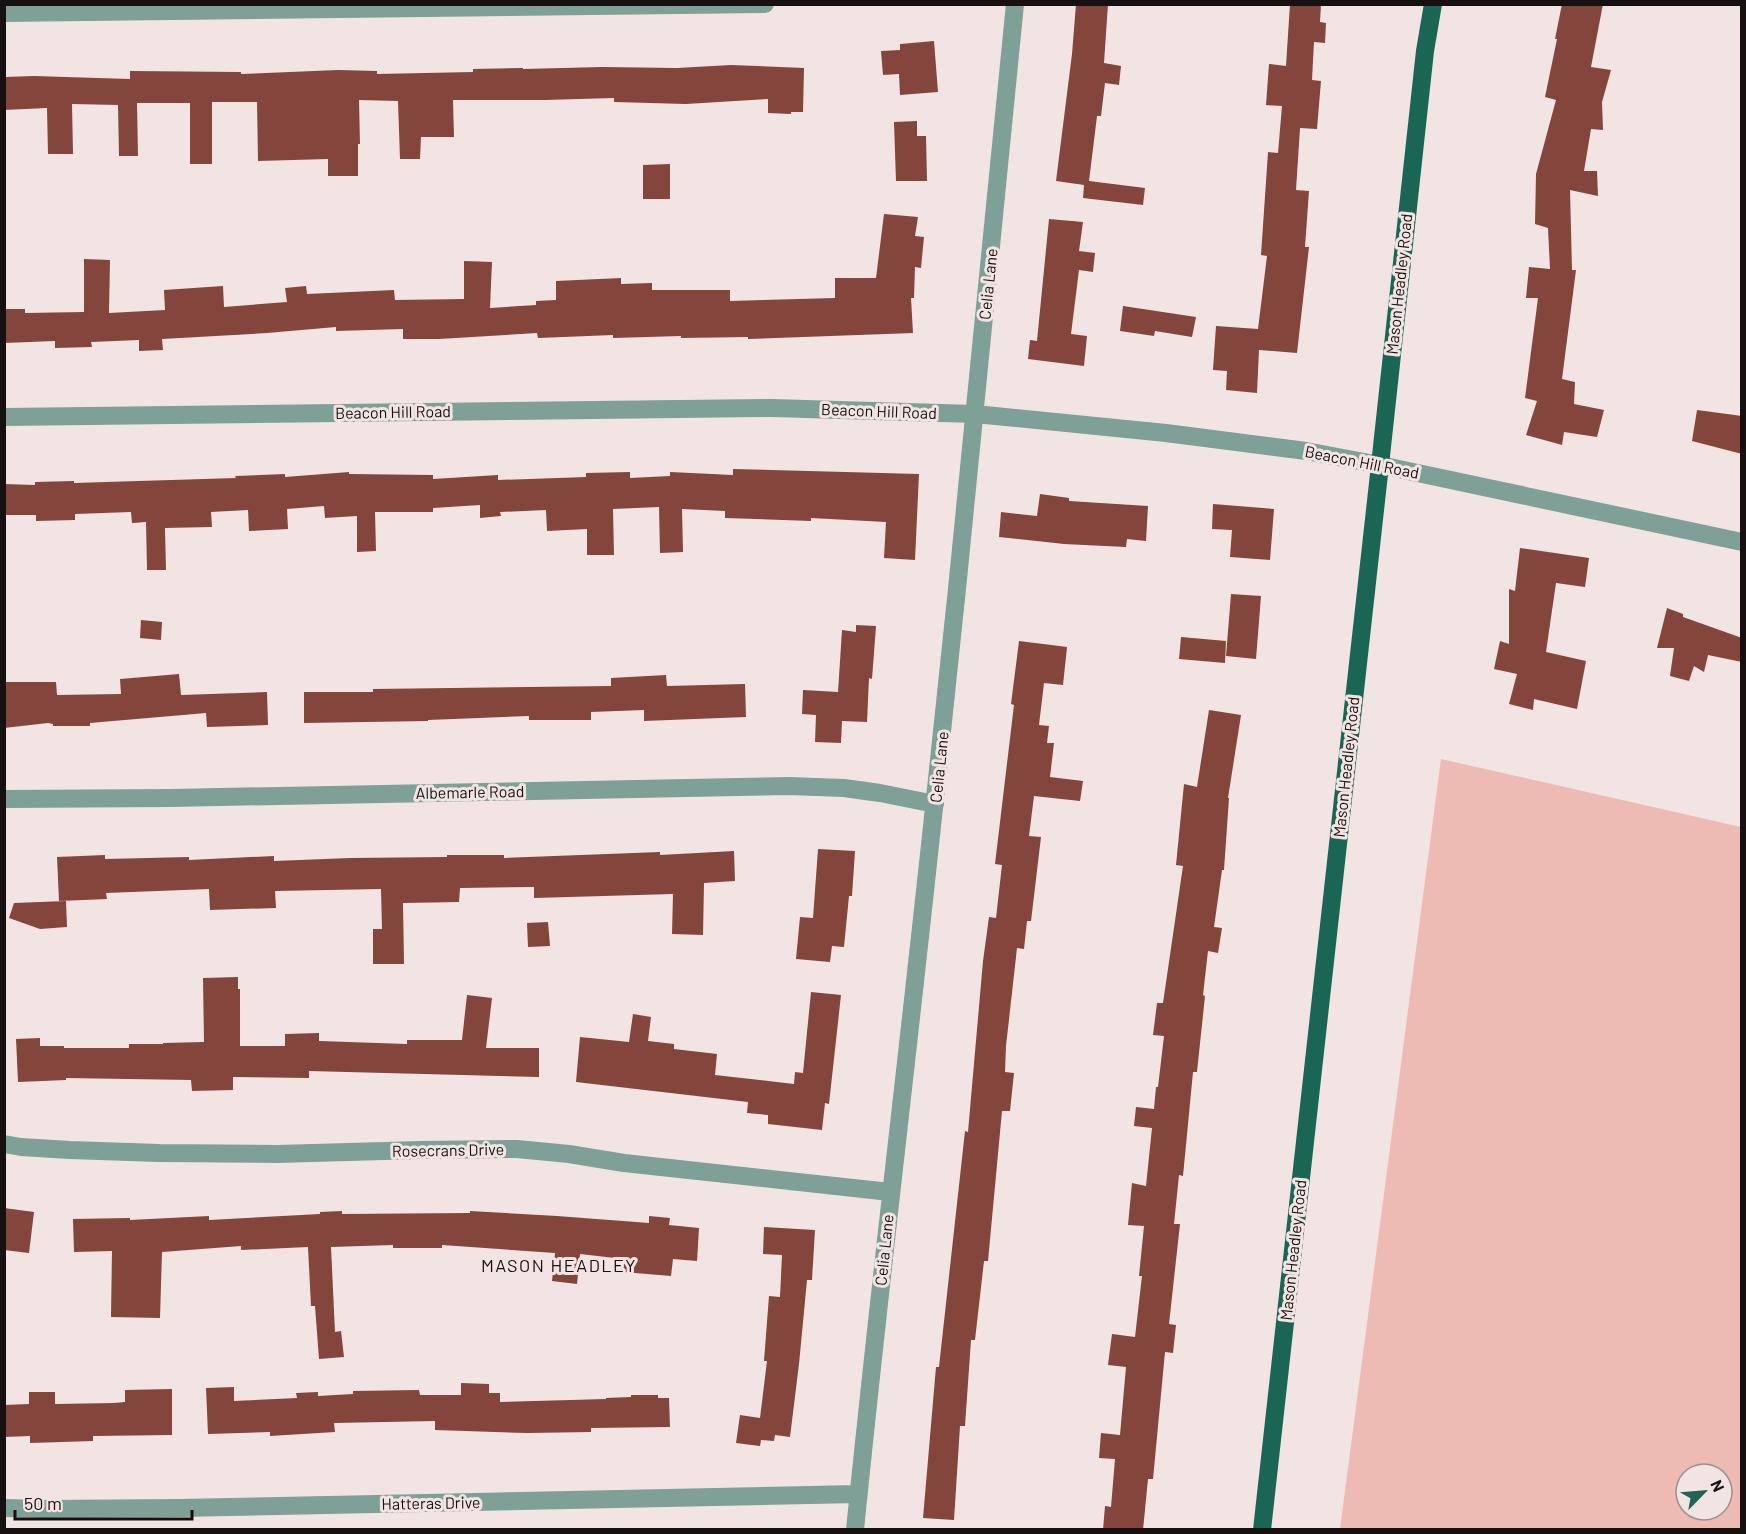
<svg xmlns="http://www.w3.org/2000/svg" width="1746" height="1534" viewBox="0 0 1746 1534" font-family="Barlow,sans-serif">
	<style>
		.green { fill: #edbbb3; fill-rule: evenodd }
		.building { fill: #84453d }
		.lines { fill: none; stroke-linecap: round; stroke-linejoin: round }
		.minor { stroke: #7fa097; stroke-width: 18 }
		.major { stroke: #1b6555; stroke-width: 18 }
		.labels { text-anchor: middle; stroke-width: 6; stroke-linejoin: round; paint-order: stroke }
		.street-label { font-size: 16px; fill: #161110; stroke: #f2e4e2 }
		.neighbourhood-label { font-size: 18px; letter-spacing: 1.5px; fill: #161110; stroke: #f2e4e2 }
	</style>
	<rect width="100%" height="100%" fill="#f2e4e2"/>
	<path class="green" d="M 1441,759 L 1741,827 L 1741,1529 L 1340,1529 ZM 1686,1474 L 1722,1474 L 1722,1510 L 1686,1510 Z"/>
	<path class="building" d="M 1076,4 L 1108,4 L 1104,63 L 1121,66 L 1119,85 L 1105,83 L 1101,116 L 1097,116 L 1089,181 L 1145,188 L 1143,205 L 1083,198 L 1084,185 L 1056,181 L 1072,54 Z
		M 1290,4 L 1321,4 L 1320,22 L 1326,23 L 1325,43 L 1314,42 L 1312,80 L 1321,81 L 1317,129 L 1300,128 L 1296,190 L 1309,191 L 1305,247 L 1309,247 L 1297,353 L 1259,350 L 1257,393 L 1226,390 L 1227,371 L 1213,370 L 1216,326 L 1258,329 L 1267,256 L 1261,255 L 1268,152 L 1278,153 L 1282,106 L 1266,105 L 1269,64 L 1286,66 Z
		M 1562,4 L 1603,4 L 1591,67 L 1611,70 L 1602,102 L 1603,130 L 1591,129 L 1584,171 L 1597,171 L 1598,196 L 1570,190 L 1572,270 L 1576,270 L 1562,379 L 1575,382 L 1574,404 L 1604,410 L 1597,437 L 1564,432 L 1562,445 L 1526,435 L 1537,401 L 1525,398 L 1538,298 L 1526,298 L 1529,267 L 1550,269 L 1548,228 L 1535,224 L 1536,174 L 1556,100 L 1545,97 L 1557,39 L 1555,39 Z
		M 934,41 L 938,92 L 900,95 L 899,74 L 883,75 L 881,51 L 900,50 L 900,44 Z
		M 731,65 L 804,68 L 803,112 L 791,112 L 791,114 L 768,113 L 768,99 L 686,104 L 614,102 L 614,98 L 544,100 L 453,100 L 454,137 L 421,137 L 420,159 L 400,159 L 398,101 L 359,100 L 360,144 L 358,144 L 358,176 L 328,176 L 328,159 L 258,161 L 257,102 L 212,102 L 212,164 L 190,164 L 190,103 L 137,103 L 138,156 L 119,156 L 118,105 L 72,104 L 73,154 L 48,154 L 47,108 L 4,110 L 4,77 L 34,76 L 130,79 L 130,71 L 241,72 L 241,74 L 338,70 L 377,71 L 377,74 L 473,72 L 473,69 L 523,68 L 523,69 L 602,67 L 677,68 Z
		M 917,121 L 917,136 L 926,136 L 927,181 L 896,181 L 894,122 Z
		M 670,164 L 670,199 L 643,199 L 643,165 Z
		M 884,214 L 918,217 L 915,236 L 924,237 L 921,268 L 915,267 L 914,298 L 911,298 L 913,333 L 748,339 L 748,337 L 681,338 L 681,336 L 613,338 L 613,335 L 538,338 L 537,333 L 439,339 L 403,339 L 403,329 L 336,331 L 336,327 L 267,333 L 162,339 L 163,350 L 139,351 L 139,340 L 91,342 L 92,347 L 55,348 L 55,341 L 4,343 L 4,309 L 25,309 L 25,313 L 84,312 L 84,259 L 110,260 L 109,313 L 165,310 L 164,290 L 223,286 L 224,307 L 287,302 L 285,288 L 306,286 L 307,294 L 394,290 L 395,300 L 464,299 L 464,261 L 492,262 L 490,308 L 536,305 L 536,301 L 556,300 L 556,281 L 621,278 L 621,284 L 652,283 L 652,290 L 730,290 L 730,301 L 835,298 L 835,278 L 876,278 Z
		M 1049,219 L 1083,222 L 1079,251 L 1095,253 L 1093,272 L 1079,270 L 1071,334 L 1087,336 L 1084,366 L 1028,359 L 1030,340 L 1037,341 Z
		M 1123,306 L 1196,317 L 1192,337 L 1155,331 L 1154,336 L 1120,331 Z
		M 1697,410 L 1742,416 L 1742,454 L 1692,441 Z
		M 733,469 L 919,474 L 915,560 L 884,558 L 886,522 L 811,518 L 811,521 L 725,518 L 725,511 L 682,509 L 683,552 L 660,553 L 659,507 L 613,509 L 614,555 L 587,555 L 587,529 L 547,531 L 546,510 L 500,512 L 501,516 L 480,518 L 480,505 L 433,508 L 433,512 L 375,512 L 376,551 L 357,552 L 357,516 L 325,518 L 324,506 L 287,509 L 288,529 L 249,531 L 248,510 L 211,512 L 212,527 L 165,528 L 166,570 L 147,570 L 146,522 L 132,523 L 131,512 L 75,514 L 75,520 L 36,521 L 36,515 L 4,515 L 4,484 L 35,485 L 35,482 L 74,481 L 74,483 L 236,478 L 235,476 L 285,474 L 285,477 L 349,472 L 349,474 L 433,475 L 433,479 L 498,475 L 498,480 L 586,477 L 586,473 L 630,472 L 630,478 L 670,476 L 670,472 L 733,475 Z
		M 1040,494 L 1069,498 L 1069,501 L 1148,506 L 1146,541 L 1127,539 L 1126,547 L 1064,544 L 999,537 L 1001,512 L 1037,516 Z
		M 1213,504 L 1274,509 L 1270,560 L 1230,557 L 1232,530 L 1212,529 Z
		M 1520,548 L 1589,558 L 1585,587 L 1556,583 L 1546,652 L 1586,661 L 1577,709 L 1534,699 L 1533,710 L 1509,704 L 1517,674 L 1494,669 L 1500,641 L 1509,644 L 1509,589 L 1515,591 Z
		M 1231,594 L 1261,596 L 1256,659 L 1226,656 Z
		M 1667,608 L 1683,614 L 1683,617 L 1742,638 L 1742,662 L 1708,655 L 1704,672 L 1694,666 L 1689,681 L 1670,676 L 1674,648 L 1657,648 Z
		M 141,620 L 162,622 L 161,640 L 140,638 Z
		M 856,625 L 876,626 L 872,679 L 869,678 L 867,722 L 842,721 L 841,743 L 815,742 L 816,715 L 802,714 L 803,690 L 838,692 L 842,630 L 856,632 Z
		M 1181,637 L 1226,641 L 1225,663 L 1179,659 Z
		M 1019,641 L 1067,647 L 1063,685 L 1044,683 L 1039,725 L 1049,726 L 1047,743 L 1054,743 L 1050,777 L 1083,781 L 1080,801 L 1034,796 L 1029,836 L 1041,837 L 1031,921 L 1027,921 L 1024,949 L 1017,948 L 1006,1046 L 1005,1072 L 1014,1073 L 1010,1111 L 1002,1111 L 988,1261 L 984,1261 L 975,1340 L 971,1340 L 965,1426 L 960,1426 L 954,1520 L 923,1518 L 936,1367 L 939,1367 L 965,1131 L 968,1132 L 983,961 L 989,917 L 996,918 L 1002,865 L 995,864 L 1014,705 L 1011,704 Z
		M 179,674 L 181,695 L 267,692 L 268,725 L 207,727 L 206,713 L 90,723 L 90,726 L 53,726 L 53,724 L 48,723 L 4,728 L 4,682 L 56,682 L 57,695 L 121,694 L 120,679 Z
		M 666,675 L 667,686 L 745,684 L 746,717 L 644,721 L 644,710 L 591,712 L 591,720 L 529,720 L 529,716 L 428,720 L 428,721 L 304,723 L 304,692 L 373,692 L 373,689 L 611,686 L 611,678 Z
		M 1209,710 L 1241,715 L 1228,798 L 1229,798 L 1224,870 L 1222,870 L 1214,927 L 1222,928 L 1218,953 L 1208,951 L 1203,995 L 1205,996 L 1197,1072 L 1193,1072 L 1183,1176 L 1179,1175 L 1174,1224 L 1180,1224 L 1169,1324 L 1176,1325 L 1173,1353 L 1165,1352 L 1153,1479 L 1148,1479 L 1143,1530 L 1103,1530 L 1105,1506 L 1111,1507 L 1115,1459 L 1099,1458 L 1101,1433 L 1120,1435 L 1126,1367 L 1108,1365 L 1112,1334 L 1135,1337 L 1142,1276 L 1139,1276 L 1144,1226 L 1128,1225 L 1132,1183 L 1146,1186 L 1152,1128 L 1134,1126 L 1136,1107 L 1154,1109 L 1156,1087 L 1158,1087 L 1164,1036 L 1153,1035 L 1157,1003 L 1163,1003 L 1183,866 L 1176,865 L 1184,784 L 1197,787 Z
		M 818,849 L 855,851 L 852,896 L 849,896 L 844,947 L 832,946 L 830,962 L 796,959 L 800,917 L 813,918 Z
		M 734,851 L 735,881 L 704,883 L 703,935 L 672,934 L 673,894 L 534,898 L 534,887 L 460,888 L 459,902 L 403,903 L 404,964 L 373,964 L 373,929 L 382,929 L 381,889 L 275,891 L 276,908 L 210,910 L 209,889 L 106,893 L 107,899 L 59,901 L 57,857 L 105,855 L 105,859 L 189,857 L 189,860 L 274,856 L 274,861 L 350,858 L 447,857 L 447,855 L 504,855 L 504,858 L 660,852 L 660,855 Z
		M 66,901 L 67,927 L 40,929 L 9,918 L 14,903 Z
		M 548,922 L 550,946 L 528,947 L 527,923 Z
		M 238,977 L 238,989 L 240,989 L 240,1046 L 285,1046 L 285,1034 L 319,1033 L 319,1041 L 407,1044 L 407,1040 L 462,1040 L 467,995 L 492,998 L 486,1048 L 539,1048 L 539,1077 L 309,1071 L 309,1078 L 233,1077 L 233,1090 L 192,1091 L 191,1080 L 66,1078 L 66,1080 L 18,1082 L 16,1039 L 40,1038 L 40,1046 L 64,1046 L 64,1048 L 129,1048 L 129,1044 L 163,1044 L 163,1043 L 204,1042 L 203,978 Z
		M 811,992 L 841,995 L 829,1104 L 825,1103 L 822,1130 L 768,1124 L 768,1115 L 747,1113 L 748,1102 L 576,1082 L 580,1037 L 629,1042 L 633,1014 L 651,1017 L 648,1041 L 674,1044 L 674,1049 L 717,1054 L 715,1075 L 794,1084 L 795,1072 L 803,1073 Z
		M 4,1208 L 34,1212 L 29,1253 L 4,1250 Z
		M 342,1211 L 342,1214 L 470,1213 L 470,1211 L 557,1216 L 649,1223 L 649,1216 L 670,1218 L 669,1225 L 699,1228 L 697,1261 L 673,1259 L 671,1276 L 623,1272 L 624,1259 L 580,1254 L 577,1284 L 552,1281 L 555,1253 L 442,1245 L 442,1248 L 393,1248 L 393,1245 L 331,1247 L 335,1332 L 341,1331 L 344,1357 L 319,1359 L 315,1306 L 311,1306 L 308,1247 L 241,1250 L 241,1246 L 162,1252 L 160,1318 L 111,1317 L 112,1251 L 74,1252 L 73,1219 L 130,1218 L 130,1220 L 209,1216 L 209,1220 L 320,1214 L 320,1212 Z
		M 764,1227 L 815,1230 L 812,1280 L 807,1280 L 799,1364 L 790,1437 L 775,1435 L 774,1441 L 761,1440 L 760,1446 L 736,1443 L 740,1415 L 760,1418 L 767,1361 L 764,1361 L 769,1296 L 780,1297 L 782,1255 L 763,1254 Z
		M 461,1383 L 489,1384 L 489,1393 L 500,1393 L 500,1402 L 606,1399 L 606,1398 L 631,1397 L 631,1395 L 658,1395 L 658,1398 L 669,1398 L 670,1427 L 591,1428 L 591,1432 L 527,1433 L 435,1430 L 435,1421 L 334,1423 L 335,1432 L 270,1436 L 270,1432 L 208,1434 L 206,1388 L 234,1387 L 234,1401 L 297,1398 L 296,1393 L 318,1392 L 318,1396 L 353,1394 L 353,1391 L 419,1390 L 420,1395 L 461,1395 Z
		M 172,1389 L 172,1435 L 93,1436 L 93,1441 L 30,1443 L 30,1436 L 4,1437 L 4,1405 L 29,1404 L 29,1392 L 55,1392 L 55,1404 L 114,1403 L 125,1402 L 125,1390 Z"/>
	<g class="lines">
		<path class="minor" d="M 4,13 L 765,4
			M 4,417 L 772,408 L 975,414 L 1166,433 L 1306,451 L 1380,465 L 1742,542
			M 4,799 L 171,798 L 789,786 L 844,788 L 880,793 L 935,804
			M 4,1144 L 21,1147 L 70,1150 L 159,1153 L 277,1154 L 421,1150 L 517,1149 L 569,1154 L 624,1163 L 890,1192
			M 4,1508 L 44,1509 L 180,1508 L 858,1494
			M 855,1530 C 880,1279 911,1029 937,779 C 965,521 989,263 1015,4"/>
		<path class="major" d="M 1262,1530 L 1380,465 L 1425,51 L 1433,4"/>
	</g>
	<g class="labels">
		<g class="street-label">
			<text transform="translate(988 284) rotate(-84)" y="6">Celia Lane</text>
			<text transform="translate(1399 284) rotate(-84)" y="6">Mason Headley Road</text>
			<text transform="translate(879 411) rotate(2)" y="6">Beacon Hill Road</text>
			<text transform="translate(393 412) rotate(-1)" y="6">Beacon Hill Road</text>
			<text transform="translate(1362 462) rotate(11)" y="6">Beacon Hill Road</text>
			<text transform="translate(939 767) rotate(-84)" y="6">Celia Lane</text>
			<text transform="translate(1346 767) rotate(-84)" y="6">Mason Headley Road</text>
			<text transform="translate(470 792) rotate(-1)" y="6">Albemarle Road</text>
			<text transform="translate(448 1150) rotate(-1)" y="6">Rosecrans Drive</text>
			<text transform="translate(884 1250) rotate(-84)" y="6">Celia Lane</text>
			<text transform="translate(1293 1250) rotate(-84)" y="6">Mason Headley Road</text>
			<text transform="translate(431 1503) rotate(-1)" y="6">Hatteras Drive</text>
		</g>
		<g class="neighbourhood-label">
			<text x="559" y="1272">MASON HEADLEY</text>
		</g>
	</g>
	<rect width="1746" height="1534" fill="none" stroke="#161110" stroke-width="12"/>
	<g transform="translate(1704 1492) rotate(65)"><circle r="28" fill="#f2e4e2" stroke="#9a908e" stroke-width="1.5"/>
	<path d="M0-4.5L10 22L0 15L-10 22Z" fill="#206455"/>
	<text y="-9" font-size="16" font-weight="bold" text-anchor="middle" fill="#161110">N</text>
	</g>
	<path d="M15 1510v9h177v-9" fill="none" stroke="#161110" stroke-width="3"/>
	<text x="24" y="1510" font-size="18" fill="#161110" stroke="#f2e4e2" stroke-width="4.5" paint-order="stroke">50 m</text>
</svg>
